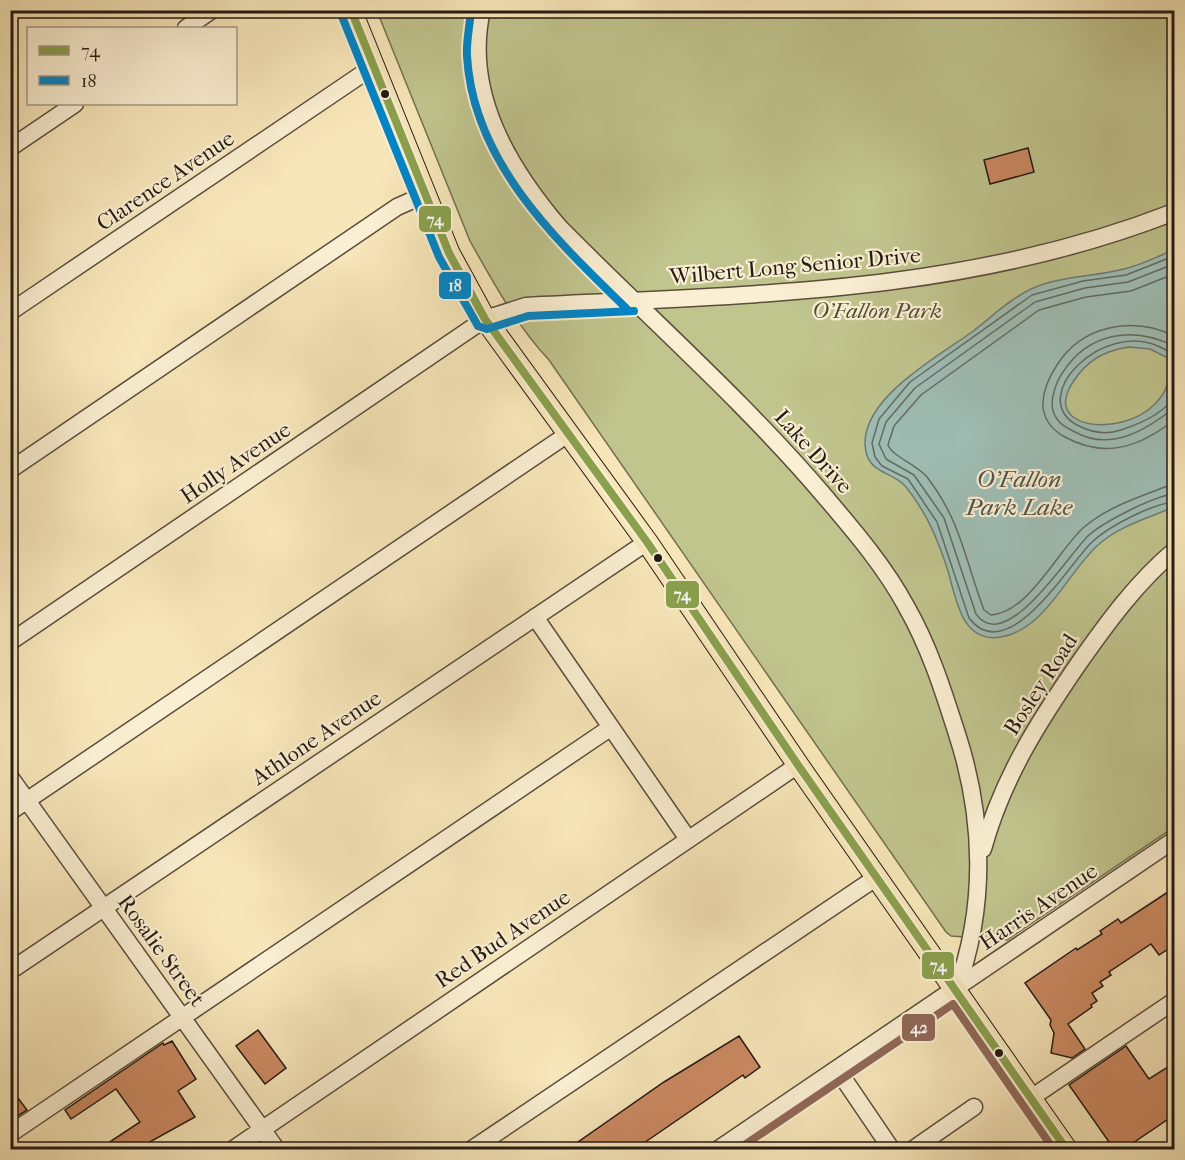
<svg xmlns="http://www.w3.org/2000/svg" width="1185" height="1160" viewBox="0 0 1185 1160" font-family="'IM FELL French Canon',serif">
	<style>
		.green { fill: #c0c48d; stroke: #726f50; stroke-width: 1.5 }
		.water { fill: #9fbeb6; stroke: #6e7c75; stroke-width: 1.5; fill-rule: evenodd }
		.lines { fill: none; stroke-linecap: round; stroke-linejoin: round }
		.shore { stroke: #626c65; stroke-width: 1.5 }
		.building { fill: #cc8a63; stroke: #241a14; stroke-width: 1.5 }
		.minor-casing { stroke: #594d3d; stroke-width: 19 }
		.major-casing { stroke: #241a14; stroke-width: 23 }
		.minor { stroke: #faefd2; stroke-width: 16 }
		.major { stroke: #f7e6b9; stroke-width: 21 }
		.bus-1-casing { stroke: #faefd2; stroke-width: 12 }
		.bus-2-casing { stroke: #faefd2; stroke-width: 12 }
		.bus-3-casing { stroke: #faefd2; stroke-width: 12 }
		.bus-1 { stroke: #8aa04d; stroke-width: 8 }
		.bus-2 { stroke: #0085c8; stroke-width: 8 }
		.bus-3 { stroke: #916958; stroke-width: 8 }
		.bus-dot { fill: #241a14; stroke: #faefd2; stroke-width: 2 }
		.labels { text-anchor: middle; stroke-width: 4.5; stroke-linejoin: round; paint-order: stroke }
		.street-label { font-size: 22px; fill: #241a14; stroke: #faefd2 }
		.park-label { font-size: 22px; font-style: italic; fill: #534d38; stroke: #faefd2 }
		.water-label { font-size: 24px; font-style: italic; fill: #4f534d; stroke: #faefd2 }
		.line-badge { stroke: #faefd2; stroke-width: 2 }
		.badge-label { font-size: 16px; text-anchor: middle; font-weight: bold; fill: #fff }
	</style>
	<rect width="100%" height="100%" fill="#f7e6b9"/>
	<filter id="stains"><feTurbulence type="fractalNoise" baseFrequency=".00333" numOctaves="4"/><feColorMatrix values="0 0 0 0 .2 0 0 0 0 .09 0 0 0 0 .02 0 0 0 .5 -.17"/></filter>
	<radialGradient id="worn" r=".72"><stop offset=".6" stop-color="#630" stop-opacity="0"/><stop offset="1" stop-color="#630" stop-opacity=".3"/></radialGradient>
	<path class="green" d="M 377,11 L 1174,11 L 1174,827 L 1007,940 L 951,936 L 946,932 L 549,360 C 517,326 493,282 470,241 Z"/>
	<path class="water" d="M 1174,250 L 1174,507 C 1148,518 1119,526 1098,545 C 1066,574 1046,629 1001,637 C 962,644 956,599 948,571 C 938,540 927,513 906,487 C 894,472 871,474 866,452 C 855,401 939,356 972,332 C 991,318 1008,300 1031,289 C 1060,276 1093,277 1124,269 C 1141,265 1158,256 1174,250 ZM 1129,347 L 1150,349 L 1168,358 C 1185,438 1031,446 1073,382 C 1087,360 1104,351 1129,347 Z"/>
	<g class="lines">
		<path class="shore" d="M 1174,256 L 1126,275 L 1083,281 L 1032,295 L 910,382 L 879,419 L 872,443 L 875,457 L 882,466 L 908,479 L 937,522 L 969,618 C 1008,669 1068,565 1092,542 C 1109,526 1152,504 1174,502
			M 1174,264 L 1128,282 L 1085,288 L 1035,302 L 915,388 L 886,422 L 879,444 L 886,459 L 914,475 L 944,518 L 976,614 C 1006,656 1068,555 1088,536 C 1103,522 1154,496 1174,494
			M 1174,274 L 1131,291 L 1086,297 L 1039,310 L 921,395 L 894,426 L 888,445 C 892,456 917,465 927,477 C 961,521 965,560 984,610 L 991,615 C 1028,613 1057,552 1083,528 C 1106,508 1136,498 1165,487 L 1174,485
			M 1174,336 C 1133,316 1082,325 1057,365 C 1049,377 1042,393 1043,408 C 1045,422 1054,431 1065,437 C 1105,459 1140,447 1174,420
			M 1174,346 C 1133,326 1089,332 1063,372 C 1056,382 1050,399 1053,411 C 1057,423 1065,427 1075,432 C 1111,452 1146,430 1174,408
			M 1174,357 C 1171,352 1166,350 1160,347 C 1103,319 1026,397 1077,425 C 1090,432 1106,435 1121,430 C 1139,424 1165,414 1174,396"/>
	</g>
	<path class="building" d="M 1028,148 L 1034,172 L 990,184 L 984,160 Z
		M 1174,888 L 1174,945 L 1159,955 L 1151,944 L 1109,972 L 1111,975 L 1100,982 L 1103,986 L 1092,993 L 1097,1001 L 1091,1005 L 1092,1007 L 1068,1024 L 1085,1049 L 1072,1058 L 1051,1053 L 1054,1033 L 1050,1025 L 1051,1020 L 1025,983 L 1076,948 L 1077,950 L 1102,934 L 1100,931 L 1118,919 L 1121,923 Z
		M 258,1030 L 286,1068 L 265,1084 L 236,1046 Z
		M 739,1036 L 760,1067 L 745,1078 L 743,1075 L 635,1149 L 568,1149 L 664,1082 Z
		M 172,1041 L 196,1079 L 178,1091 L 195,1117 L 146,1144 L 150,1149 L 99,1149 L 140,1122 L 116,1089 L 71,1119 L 65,1110 L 163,1043 L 164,1045 Z
		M 1126,1046 L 1149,1079 L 1174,1063 L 1174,1115 L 1124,1149 L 1114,1149 L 1069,1085 Z
		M 18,1098 L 27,1110 L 10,1121 L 10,1103 Z"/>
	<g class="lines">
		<defs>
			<path id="minor" d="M 482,10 C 463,93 509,168 560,228 C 649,318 745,402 827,499 C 855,532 885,567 906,606 C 929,646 943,690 957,734 C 984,817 987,907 956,990
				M 186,28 L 212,10
				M 10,148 L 75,104
				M 10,312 L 374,66
				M 10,470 L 397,207 L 424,195
				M 535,617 L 688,839
				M 10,642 L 485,319 L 526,306 C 750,294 962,295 1174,212
				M 10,777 L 277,1150
				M 10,812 L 568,434
				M 983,849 C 1002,779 1039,721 1079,663 C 1107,623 1137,582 1174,551
				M 10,971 L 647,542
				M 837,1069 L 892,1150
				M 1031,1098 L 1174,1001
				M 10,1134 L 610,728
				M 232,1150 L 798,765
				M 471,1150 L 877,877
				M 717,1150 L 1174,840
				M 912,1150 L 974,1107"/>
			<path id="major" d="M 351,10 L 449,253 L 485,319 L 647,542 L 798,765 L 1067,1150"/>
		</defs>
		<use href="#minor" class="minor-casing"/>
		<use href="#major" class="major-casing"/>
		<use href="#minor" class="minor"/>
		<use href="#major" class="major"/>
		<defs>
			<path id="bus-1" d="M 351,10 L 449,253 L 485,319 L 647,542 L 798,765 L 1067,1150"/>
			<path id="bus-2" d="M 471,10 C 470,25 466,41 467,56 C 473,162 555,239 627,309
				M 341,14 L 439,257 L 478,326 L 487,329 L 528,316 L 634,311"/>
			<path id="bus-3" d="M 737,1150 L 953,1004 L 1054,1150"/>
		</defs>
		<use href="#bus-1" class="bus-1-casing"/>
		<use href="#bus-2" class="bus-2-casing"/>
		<use href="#bus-3" class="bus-3-casing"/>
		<use href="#bus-1" class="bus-1"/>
		<use href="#bus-2" class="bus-2"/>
		<use href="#bus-3" class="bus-3"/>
	</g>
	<g class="bus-dot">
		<circle cx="385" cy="94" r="5"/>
		<circle cx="658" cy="558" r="5"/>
		<circle cx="999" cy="1053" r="5"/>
	</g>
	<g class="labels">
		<g class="street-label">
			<text transform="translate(165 180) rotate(-34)" y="8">Clarence Avenue</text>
			<text transform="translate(795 265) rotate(-5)" y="8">Wilbert Long Senior Drive</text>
			<text transform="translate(814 451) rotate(48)" y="8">Lake Drive</text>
			<text transform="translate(235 462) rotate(-34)" y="8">Holly Avenue</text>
			<text transform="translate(1040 684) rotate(-57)" y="8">Bosley Road</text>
			<text transform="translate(316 737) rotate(-34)" y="8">Athlone Avenue</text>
			<text transform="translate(1038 906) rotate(-34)" y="8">Harris Avenue</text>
			<text transform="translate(502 938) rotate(-34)" y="8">Red Bud Avenue</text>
			<text transform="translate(162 950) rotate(54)" y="8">Rosalie Street</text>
		</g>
		<g class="park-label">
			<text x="877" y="318">O'Fallon Park</text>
		</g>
		<g class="water-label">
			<text x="1019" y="487">O'Fallon<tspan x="1019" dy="28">Park Lake</tspan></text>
		</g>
	</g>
	<g class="line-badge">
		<rect x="418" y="205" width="34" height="28" rx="6" fill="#8aa04d"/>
		<rect x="438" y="271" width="34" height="29" rx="6" fill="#0085c8"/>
		<rect x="665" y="580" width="35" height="29" rx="6" fill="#8aa04d"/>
		<rect x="921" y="951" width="34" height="29" rx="6" fill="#8aa04d"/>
		<rect x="901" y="1013" width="35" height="29" rx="6" fill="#916958"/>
	</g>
	<g class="badge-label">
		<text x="435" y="225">74</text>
		<text x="455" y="291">18</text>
		<text x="682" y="600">74</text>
		<text x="938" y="971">74</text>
		<text x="919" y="1033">42</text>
	</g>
	<rect width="1185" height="1160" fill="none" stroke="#f7e6b9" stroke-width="36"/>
	<rect x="12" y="12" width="1161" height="1136" fill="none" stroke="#241a14" stroke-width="3"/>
	<rect x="18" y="18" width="1149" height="1124" fill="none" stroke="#241a14" stroke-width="1.5"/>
	<rect x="27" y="27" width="210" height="78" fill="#faefd2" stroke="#a49a86" stroke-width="1.5"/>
	<rect x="39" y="46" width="30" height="9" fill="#8aa04d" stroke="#a49a86" stroke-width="1.5"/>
	<text x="81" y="57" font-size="18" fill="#241a14">74</text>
	<rect x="39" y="76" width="30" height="9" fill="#0085c8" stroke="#a49a86" stroke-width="1.5"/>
	<text x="81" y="87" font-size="18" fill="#241a14">18</text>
	<rect width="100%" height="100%" filter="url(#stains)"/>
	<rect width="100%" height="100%" fill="url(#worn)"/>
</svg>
